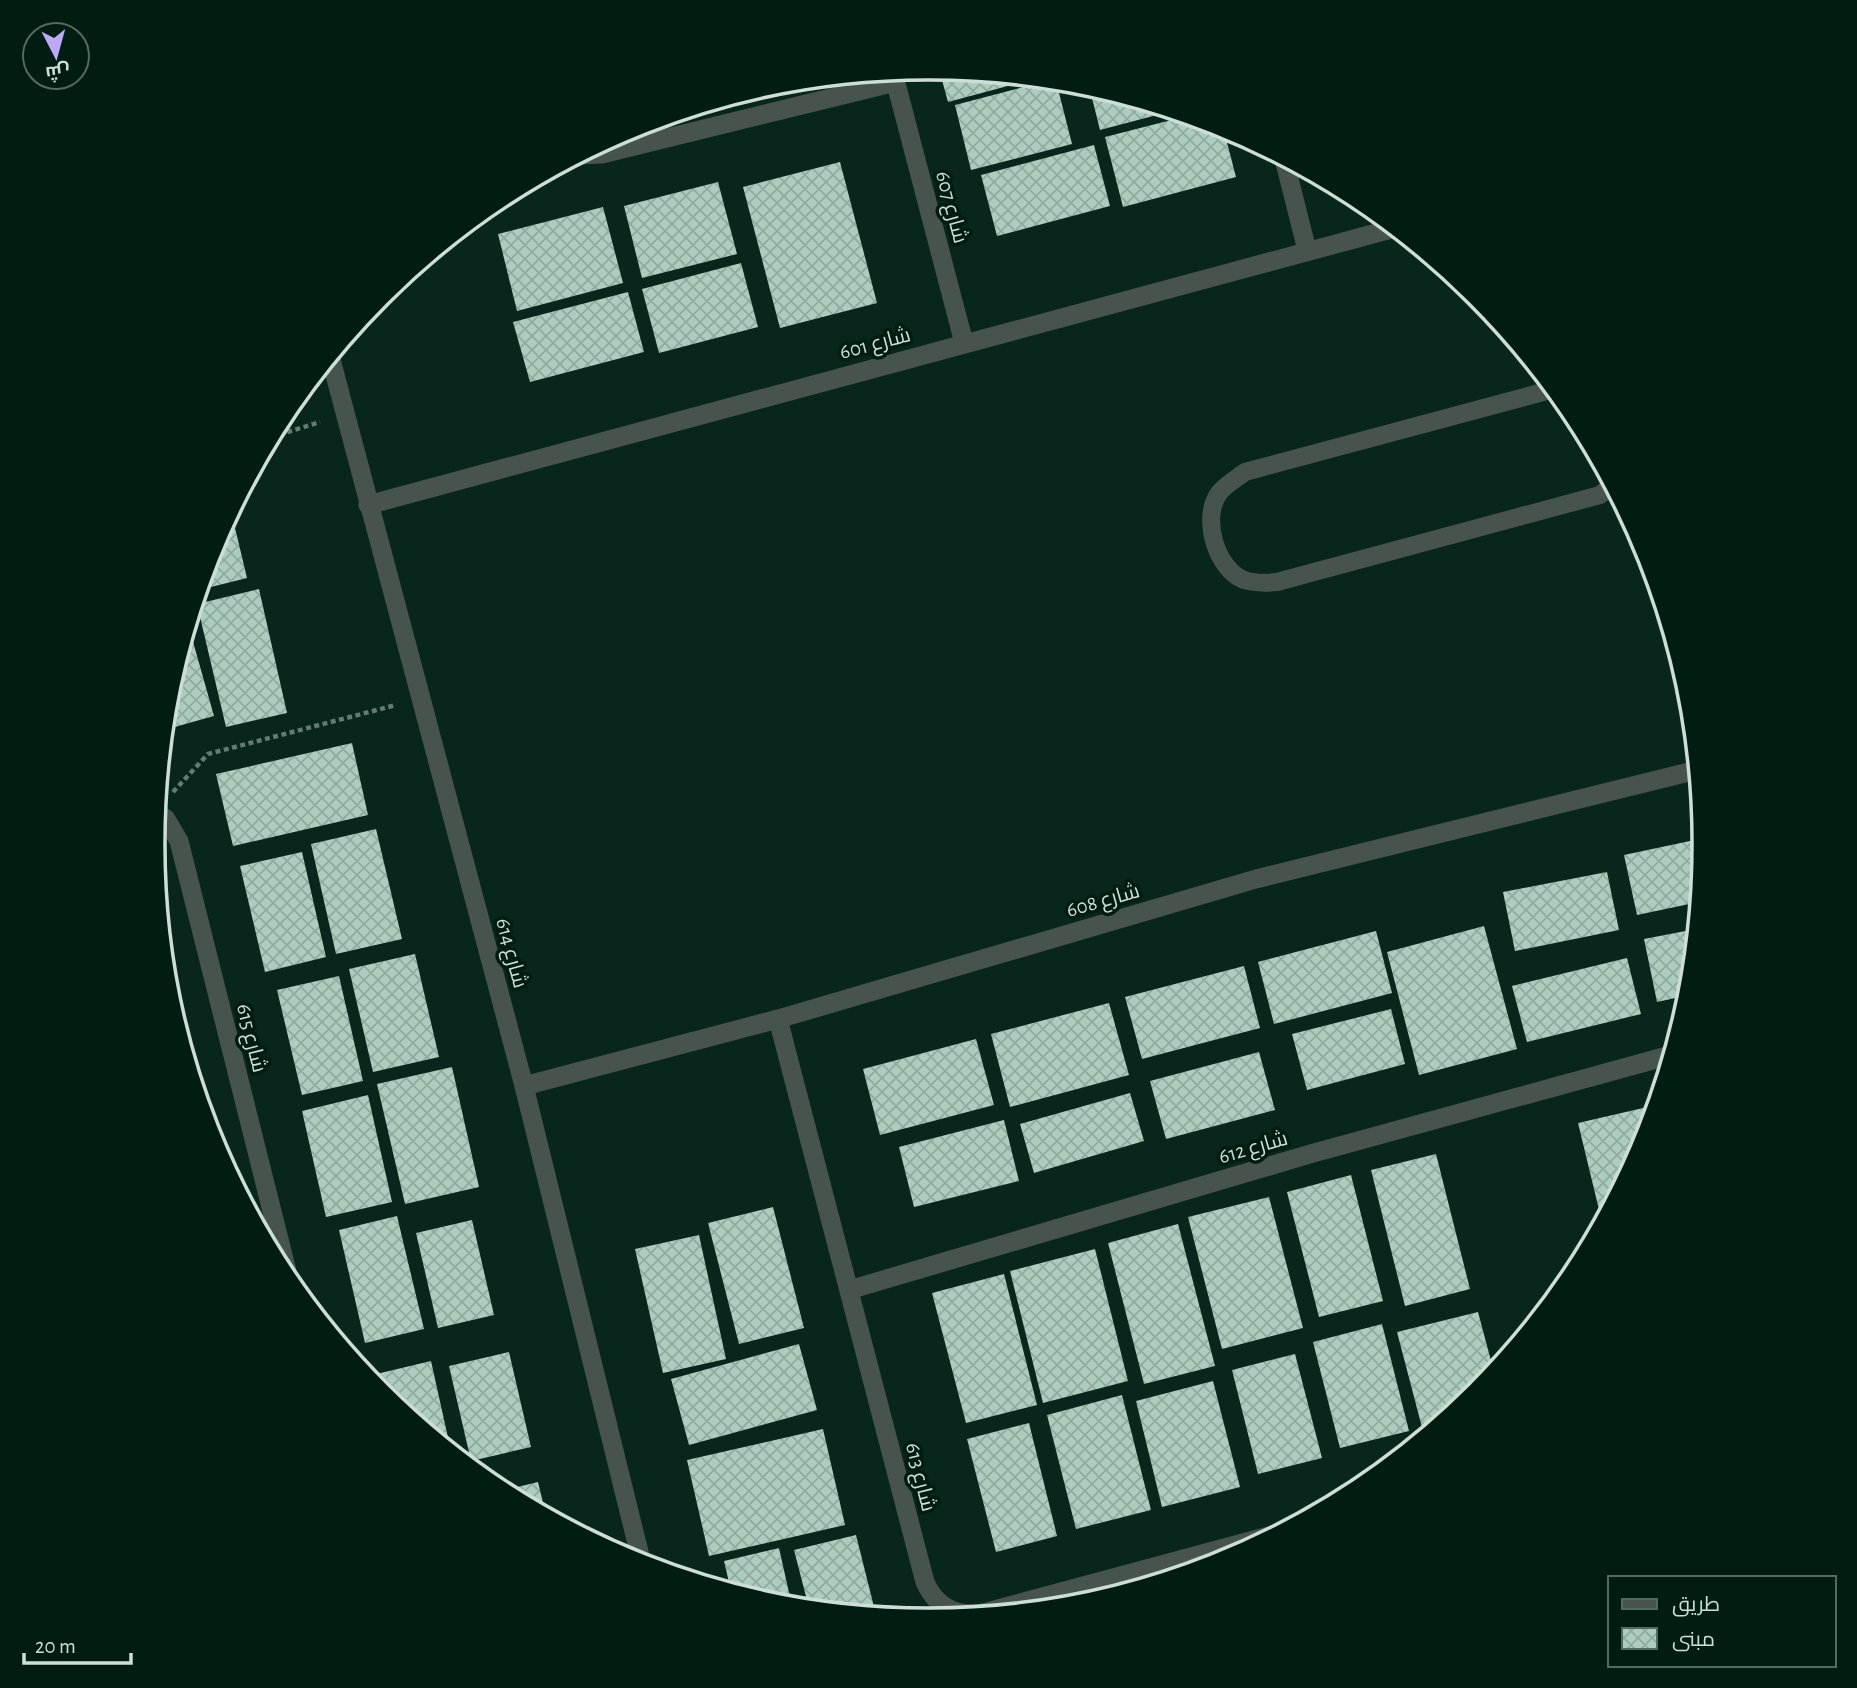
<svg xmlns="http://www.w3.org/2000/svg" width="1857" height="1688" viewBox="0 0 1857 1688" font-family="'Alegreya Sans',Cairo,sans-serif">
	<style>
		.building { fill: url(#building-cross-hatch) }
		.lines { fill: none; stroke-linecap: round; stroke-linejoin: round }
		.path { stroke: #637b71; stroke-width: 4.5; stroke-dasharray: 5 3.5; stroke-linecap: butt }
		.service { stroke: #47544e; stroke-width: 18 }
		.minor { stroke: #47544e; stroke-width: 19 }
		.labels { text-anchor: middle; stroke-width: 7; stroke-linejoin: round; paint-order: stroke }
		.street-label { font-size: 21px; fill: #cdded6; stroke: #011d12 }
		.rim { fill: none; stroke: #cdded6; stroke-width: 3.5 }
	</style>
	<defs>
		<pattern id="building-cross-hatch" width="8" height="8" patternUnits="userSpaceOnUse" patternTransform="scale(1.75)"><rect width="8" height="8" fill="#accdbd"/><path d="M0 0l8 8M0 8l8-8" fill="none" stroke="#90aa9e"/></pattern>
	</defs>
	<rect width="100%" height="100%" fill="#08261b"/>
	<path class="building" d="M 939,69 L 1034,79 L 948,102 Z
		M 1050,80 L 1056,81 L 1072,144 L 971,170 L 955,105 Z
		M 1089,86 L 1172,111 L 1100,130 Z
		M 1187,116 L 1223,127 L 1236,177 L 1123,207 L 1105,137 Z
		M 1094,145 L 1110,206 L 997,236 L 981,175 Z
		M 840,162 L 877,303 L 780,328 L 743,187 Z
		M 718,182 L 737,254 L 642,278 L 624,206 Z
		M 603,207 L 623,283 L 517,311 L 498,234 Z
		M 741,263 L 758,327 L 659,353 L 642,289 Z
		M 628,292 L 644,352 L 530,382 L 513,322 Z
		M 231,511 L 247,578 L 199,590 L 212,547 Z
		M 259,589 L 287,713 L 226,727 L 197,604 Z
		M 188,624 L 214,716 L 164,730 L 168,692 Z
		M 352,743 L 368,815 L 233,846 L 216,774 Z
		M 376,829 L 402,939 L 336,954 L 311,844 Z
		M 1704,838 L 1699,902 L 1637,915 L 1624,855 Z
		M 302,852 L 326,957 L 265,972 L 240,866 Z
		M 1607,872 L 1619,930 L 1515,951 L 1503,892 Z
		M 1484,926 L 1517,1049 L 1419,1075 L 1387,952 Z
		M 1696,929 L 1689,995 L 1657,1002 L 1644,939 Z
		M 1376,931 L 1392,993 L 1274,1024 L 1258,962 Z
		M 415,954 L 439,1057 L 373,1072 L 349,969 Z
		M 1627,958 L 1641,1014 L 1527,1042 L 1512,986 Z
		M 1244,966 L 1260,1028 L 1142,1059 L 1125,997 Z
		M 339,976 L 363,1081 L 302,1095 L 277,990 Z
		M 1109,1003 L 1129,1075 L 1010,1107 L 991,1034 Z
		M 1391,1009 L 1405,1064 L 1307,1090 L 1292,1034 Z
		M 976,1039 L 994,1105 L 880,1135 L 863,1069 Z
		M 1259,1052 L 1275,1110 L 1166,1139 L 1150,1081 Z
		M 452,1067 L 479,1187 L 405,1204 L 377,1084 Z
		M 1130,1093 L 1144,1141 L 1034,1173 L 1020,1124 Z
		M 368,1095 L 392,1202 L 326,1217 L 302,1111 Z
		M 1656,1105 L 1645,1141 L 1602,1222 L 1578,1123 Z
		M 1004,1120 L 1019,1181 L 914,1207 L 899,1147 Z
		M 1436,1154 L 1470,1289 L 1405,1306 L 1371,1170 Z
		M 1351,1175 L 1383,1301 L 1319,1317 L 1287,1192 Z
		M 1269,1197 L 1303,1328 L 1222,1349 L 1188,1217 Z
		M 773,1207 L 804,1328 L 739,1344 L 708,1223 Z
		M 397,1216 L 424,1329 L 365,1343 L 339,1230 Z
		M 472,1220 L 494,1315 L 438,1328 L 416,1233 Z
		M 1178,1224 L 1215,1366 L 1144,1384 L 1108,1243 Z
		M 699,1235 L 726,1359 L 663,1373 L 635,1249 Z
		M 1095,1249 L 1128,1381 L 1043,1403 L 1010,1271 Z
		M 1004,1274 L 1037,1405 L 966,1423 L 932,1293 Z
		M 1478,1312 L 1494,1372 L 1477,1393 L 1424,1435 L 1397,1332 Z
		M 1382,1324 L 1409,1431 L 1340,1448 L 1313,1342 Z
		M 799,1344 L 817,1410 L 689,1445 L 671,1379 Z
		M 509,1352 L 531,1447 L 471,1461 L 449,1366 Z
		M 1295,1354 L 1322,1458 L 1258,1474 L 1232,1370 Z
		M 431,1361 L 451,1451 L 380,1392 L 369,1379 L 368,1376 Z
		M 1213,1381 L 1240,1487 L 1162,1507 L 1136,1401 Z
		M 1122,1395 L 1151,1510 L 1076,1529 L 1047,1415 Z
		M 1029,1423 L 1057,1536 L 996,1552 L 967,1439 Z
		M 823,1429 L 845,1525 L 709,1556 L 687,1460 Z
		M 538,1482 L 546,1515 L 501,1491 Z
		M 856,1535 L 876,1615 L 809,1608 L 794,1550 Z
		M 779,1548 L 792,1606 L 731,1591 L 724,1561 Z"/>
	<g class="lines">
		<path class="path" d="M 271,437 L 320,422
			M 173,792 L 208,754 L 396,705"/>
		<path class="service" d="M 1550,384 L 1543,392 L 1245,472 C 1237,478 1225,485 1219,493 C 1201,518 1216,569 1244,580 C 1254,583 1267,583 1277,582 L 1600,495 L 1612,485"/>
		<path class="minor" d="M 893,72 L 964,343
			M 580,155 L 602,154 L 896,82
			M 1284,159 L 1307,250
			M 330,356 L 524,1086 L 642,1564
			M 368,505 L 1395,228
			M 156,812 L 166,819 L 179,841 L 290,1283
			M 778,1019 L 925,1582 C 937,1609 959,1618 987,1612 L 1276,1534
			M 524,1086 L 778,1019 L 1256,879 L 1697,770
			M 849,1290 L 1310,1154 L 1671,1055"/>
	</g>
	<g class="labels">
		<g class="street-label">
			<text transform="translate(952 207) rotate(75)" y="7">شارع 607</text>
			<text transform="translate(875 343) rotate(-15)" y="7">شارع 601</text>
			<text transform="translate(1103 900) rotate(-16)" y="7">شارع 608</text>
			<text transform="translate(512 953) rotate(75)" y="7">شارع 614</text>
			<text transform="translate(252 1038) rotate(76)" y="7">شارع 615</text>
			<text transform="translate(1253 1147) rotate(-16)" y="7">شارع 612</text>
			<text transform="translate(921 1477) rotate(76)" y="7">شارع 613</text>
		</g>
	</g>
	<path d="M0 0H1857V1688H0ZM928 80H929A763 763 0 0 1 1692 843V845A763 763 0 0 1 929 1608H928A763 763 0 0 1 165 845V843A763 763 0 0 1 928 80Z" fill="#011d12" fill-rule="evenodd"/>
	<path class="rim" d="M928 80H929A763 763 0 0 1 1692 843V845A763 763 0 0 1 929 1608H928A763 763 0 0 1 165 845V843A763 763 0 0 1 928 80Z"/>
	<rect x="1608" y="1576" width="228" height="91" fill="#011d12" stroke="#536a60" stroke-width="2"/>
	<rect x="1622" y="1599" width="35" height="10" fill="#47544e" stroke="#536a60" stroke-width="2"/>
	<text x="1672" y="1611" font-size="21" fill="#cdded6">طريق</text>
	<rect x="1622" y="1628" width="35" height="21" fill="url(#building-cross-hatch)" stroke="#536a60" stroke-width="2"/>
	<text x="1672" y="1646" font-size="21" fill="#cdded6">مبنى</text>
	<g transform="translate(56 56) rotate(174)"><circle r="33" fill="#011d12" stroke="#536a60" stroke-width="2"/>
	<path d="M0-5L12 26L0 18L-12 26Z" fill="#bda9f5"/>
	<text y="-10" font-size="19" font-weight="bold" text-anchor="middle" fill="#cdded6">ش</text>
	</g>
	<path d="M24 1653v10h107v-10" fill="none" stroke="#cdded6" stroke-width="3.5"/>
	<text x="35" y="1653" font-size="21" fill="#cdded6" stroke="#011d12" stroke-width="5" paint-order="stroke">20 m</text>
</svg>
